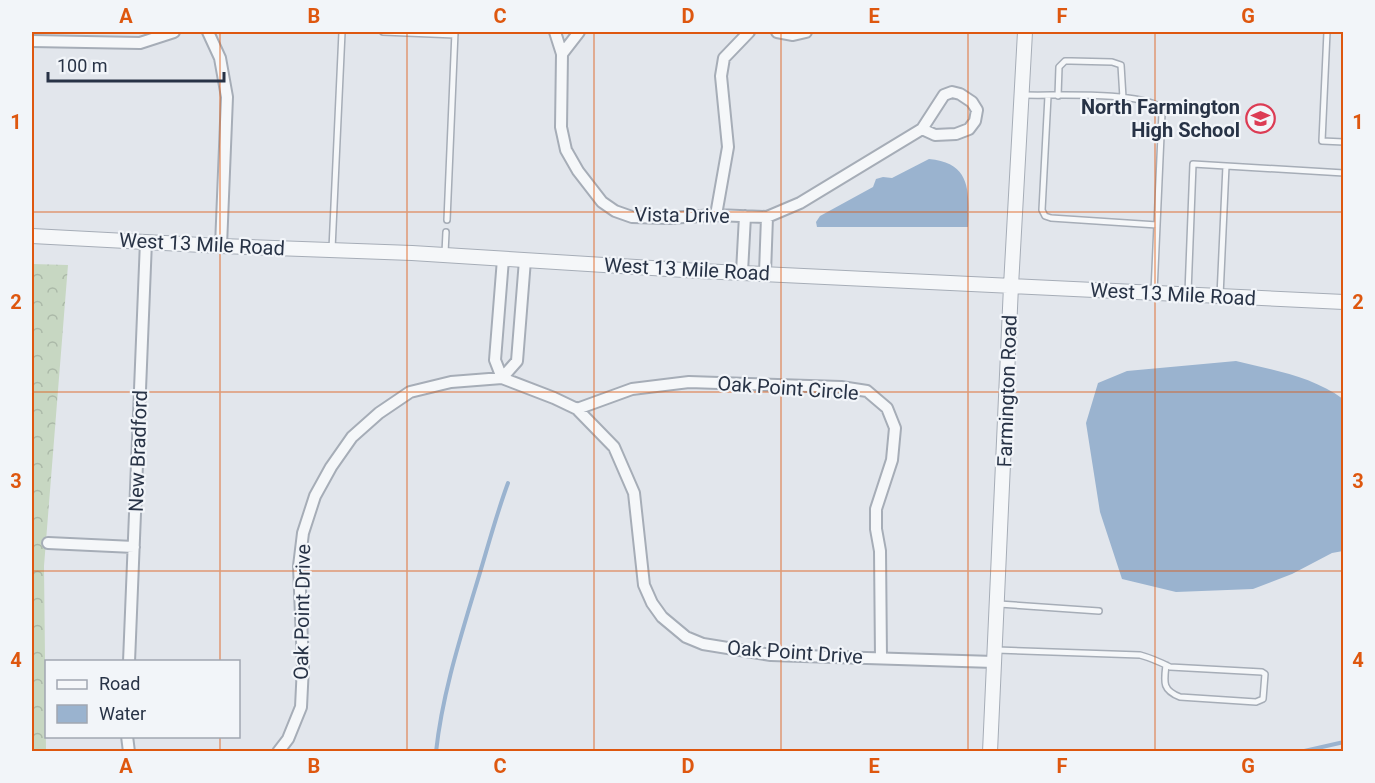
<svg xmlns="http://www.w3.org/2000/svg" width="1375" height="783" viewBox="0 0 1375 783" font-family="Roboto,sans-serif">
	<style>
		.forest { fill: url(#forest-crowns) }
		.water { fill: #9ab3cf }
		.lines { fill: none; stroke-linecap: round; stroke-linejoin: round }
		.stream { stroke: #9ab3cf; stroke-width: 4 }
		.service-casing { stroke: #a6adb7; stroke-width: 8 }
		.minor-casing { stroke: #a6adb7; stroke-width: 14 }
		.tertiary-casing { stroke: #a6adb7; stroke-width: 16 }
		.service { stroke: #f5f7f9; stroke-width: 5 }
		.minor { stroke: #f5f7f9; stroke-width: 10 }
		.tertiary { stroke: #f5f7f9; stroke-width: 14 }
		.grid { fill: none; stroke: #de570f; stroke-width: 1.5; stroke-opacity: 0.55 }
		.labels { text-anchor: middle; stroke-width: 4.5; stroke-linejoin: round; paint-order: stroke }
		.poi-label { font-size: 20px; font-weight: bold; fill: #283346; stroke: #f2f5f9; text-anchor: end }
		.street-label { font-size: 20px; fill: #283346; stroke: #f2f5f9 }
		.neatline { fill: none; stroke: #de570f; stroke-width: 2 }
		.grid-label { font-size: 20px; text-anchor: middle; font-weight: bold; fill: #de570f }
	</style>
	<defs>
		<pattern id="forest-crowns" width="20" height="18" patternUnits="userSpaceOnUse" patternTransform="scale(1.5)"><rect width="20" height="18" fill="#c7d7c2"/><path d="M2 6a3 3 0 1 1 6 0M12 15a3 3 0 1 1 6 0" fill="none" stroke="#abb9a8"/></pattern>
	</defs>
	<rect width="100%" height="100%" fill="#e2e6ec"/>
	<path class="forest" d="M 32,264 L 68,265 L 44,566 L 46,751 L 32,752 Z"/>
	<path class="water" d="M 929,159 C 972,163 969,192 968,227 L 817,227 L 816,222 L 820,216 L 873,187 L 876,179 L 883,177 L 892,178 Z
		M 1236,361 C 1272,370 1312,376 1343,399 L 1343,551 L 1332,553 L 1292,574 L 1253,589 L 1176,592 L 1122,579 L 1100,512 L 1086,423 L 1098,383 L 1127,371 Z"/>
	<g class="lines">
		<path class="stream" d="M 436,752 C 442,696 459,642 475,589 C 486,554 495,518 508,483
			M 1300,752 L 1344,742"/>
		<defs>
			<path id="service" d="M 383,32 L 455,35
				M 1327,32 L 1322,141 L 1344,142
				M 1024,95 C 1059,96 1132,91 1161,107 L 1162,113 L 1154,292
				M 1048,96 L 1042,210 L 1045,216 L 1051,218 L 1157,225
				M 1058,96 L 1059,67 L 1065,61 L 1071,61 L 1112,62 L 1121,65 L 1123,98
				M 447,220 L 455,32
				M 332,249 L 342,32
				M 445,253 L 446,232
				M 1188,293 L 1193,164 L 1344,173
				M 1220,296 L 1226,166
				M 999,604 L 1099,611
				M 997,650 L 1140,655 C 1151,658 1160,662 1170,667 L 1262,672 L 1265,674 L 1263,699 L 1256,702 L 1180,697 C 1162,690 1164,682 1166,665"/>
			<path id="minor" d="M 208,32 L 220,58 L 227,97 L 221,246
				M 555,32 L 562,54 L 561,127 L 566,150 L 578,171 L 602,202 L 615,211 L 632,217 L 669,218 L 716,215 L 767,217 L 800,203 L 922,129 L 944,95 L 952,92 L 960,94 L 972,102 L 977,110 L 975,121 L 969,129 L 956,134 L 935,135 L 922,129
				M 777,32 L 793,35 L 806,32
				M 32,41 L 140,43 L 174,32
				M 562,54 L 579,32
				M 716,215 L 728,147 L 721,76 L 724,58 L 749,32
				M 503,259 L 495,360 L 502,378 L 517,361 L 525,260
				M 742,272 L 745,216
				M 765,273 L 767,217
				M 577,409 L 632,389 L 689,382 L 841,387 L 867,391 L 887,408 L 895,428 L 892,460 L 876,509 L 876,529 L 880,551 L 881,658
				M 48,543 L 134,547
				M 129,662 L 146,241
				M 127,736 L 129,752
				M 278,752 L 288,739 L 301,707 L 303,666 L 299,566 L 303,533 L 315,496 L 331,467 L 352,437 L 379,413 L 410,392 L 451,382 L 502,378 L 554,398 L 577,409 L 614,447 L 634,493 L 644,585 L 652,603 L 662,617 L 686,637 L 703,644 L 771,655 L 994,662"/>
			<path id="tertiary" d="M 32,236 L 221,246 L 412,253 L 700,271 L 1344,302
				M 990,752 L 1011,286 L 1025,32"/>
		</defs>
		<use href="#service" class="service-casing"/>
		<use href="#minor" class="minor-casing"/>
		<use href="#tertiary" class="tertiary-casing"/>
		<use href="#service" class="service"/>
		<use href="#minor" class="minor"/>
		<use href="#tertiary" class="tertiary"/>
	</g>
	<path class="grid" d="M 220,32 L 220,662M 407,32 L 407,752M 594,32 L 594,752M 781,32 L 781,752M 968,32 L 968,752M 1155,32 L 1155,752M 32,212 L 1344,212M 32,392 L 1344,392M 32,571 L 1344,571M 220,736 L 220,752"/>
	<defs>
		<symbol id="school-ring" viewBox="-11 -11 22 22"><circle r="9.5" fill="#f2f5f9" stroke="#dc3c54" stroke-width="1.5"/><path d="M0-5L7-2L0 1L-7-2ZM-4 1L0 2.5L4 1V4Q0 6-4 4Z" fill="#dc3c54"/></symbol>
	</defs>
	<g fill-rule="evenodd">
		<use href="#school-ring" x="1244" y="102" width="33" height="33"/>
	</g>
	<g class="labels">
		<g class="poi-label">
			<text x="1240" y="114">North Farmington<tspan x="1240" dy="23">High School</tspan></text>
		</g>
		<g class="street-label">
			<text transform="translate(682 215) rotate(1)" y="7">Vista Drive</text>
			<text transform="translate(202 244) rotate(3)" y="7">West 13 Mile Road</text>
			<text transform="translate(687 269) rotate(3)" y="7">West 13 Mile Road</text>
			<text transform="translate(1173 294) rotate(3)" y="7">West 13 Mile Road</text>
			<text transform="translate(788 388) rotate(4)" y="7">Oak Point Circle</text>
			<text transform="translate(1007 391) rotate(-88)" y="7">Farmington Road</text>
			<text transform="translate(138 451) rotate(-88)" y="7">New Bradford</text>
			<text transform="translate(302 612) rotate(-89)" y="7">Oak Point Drive</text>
			<text transform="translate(795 652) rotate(4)" y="7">Oak Point Drive</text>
		</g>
	</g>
	<rect width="1375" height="783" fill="none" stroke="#f2f5f9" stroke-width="66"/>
	<rect x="45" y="660" width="195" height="78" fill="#f2f5f9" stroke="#a1a7b1" stroke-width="1.5"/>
	<rect x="57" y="680" width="30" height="9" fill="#f5f7f9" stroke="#a1a7b1" stroke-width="1.5"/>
	<text x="99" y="690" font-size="18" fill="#283346">Road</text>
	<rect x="57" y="705" width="30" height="18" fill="#9ab3cf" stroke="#a1a7b1" stroke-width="1.5"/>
	<text x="99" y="720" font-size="18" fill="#283346">Water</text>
	<path d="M48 72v9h176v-9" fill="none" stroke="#283346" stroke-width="3"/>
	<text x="57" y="72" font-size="18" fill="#283346" stroke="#f2f5f9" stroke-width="4.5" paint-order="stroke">100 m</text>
	<rect x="33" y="33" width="1309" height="717" class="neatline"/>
	<g class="grid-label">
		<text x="126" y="23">A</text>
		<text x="314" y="23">B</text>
		<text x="500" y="23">C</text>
		<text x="688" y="23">D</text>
		<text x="874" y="23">E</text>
		<text x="1062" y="23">F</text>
		<text x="1248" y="23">G</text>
		<text x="16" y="129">1</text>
		<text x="1358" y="129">1</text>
		<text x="16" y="309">2</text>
		<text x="1358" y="309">2</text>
		<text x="16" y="488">3</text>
		<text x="1358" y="488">3</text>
		<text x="16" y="667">4</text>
		<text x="1358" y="667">4</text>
		<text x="126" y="773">A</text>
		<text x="314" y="773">B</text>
		<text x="500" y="773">C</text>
		<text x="688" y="773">D</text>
		<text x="874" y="773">E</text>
		<text x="1062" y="773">F</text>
		<text x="1248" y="773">G</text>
	</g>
</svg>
